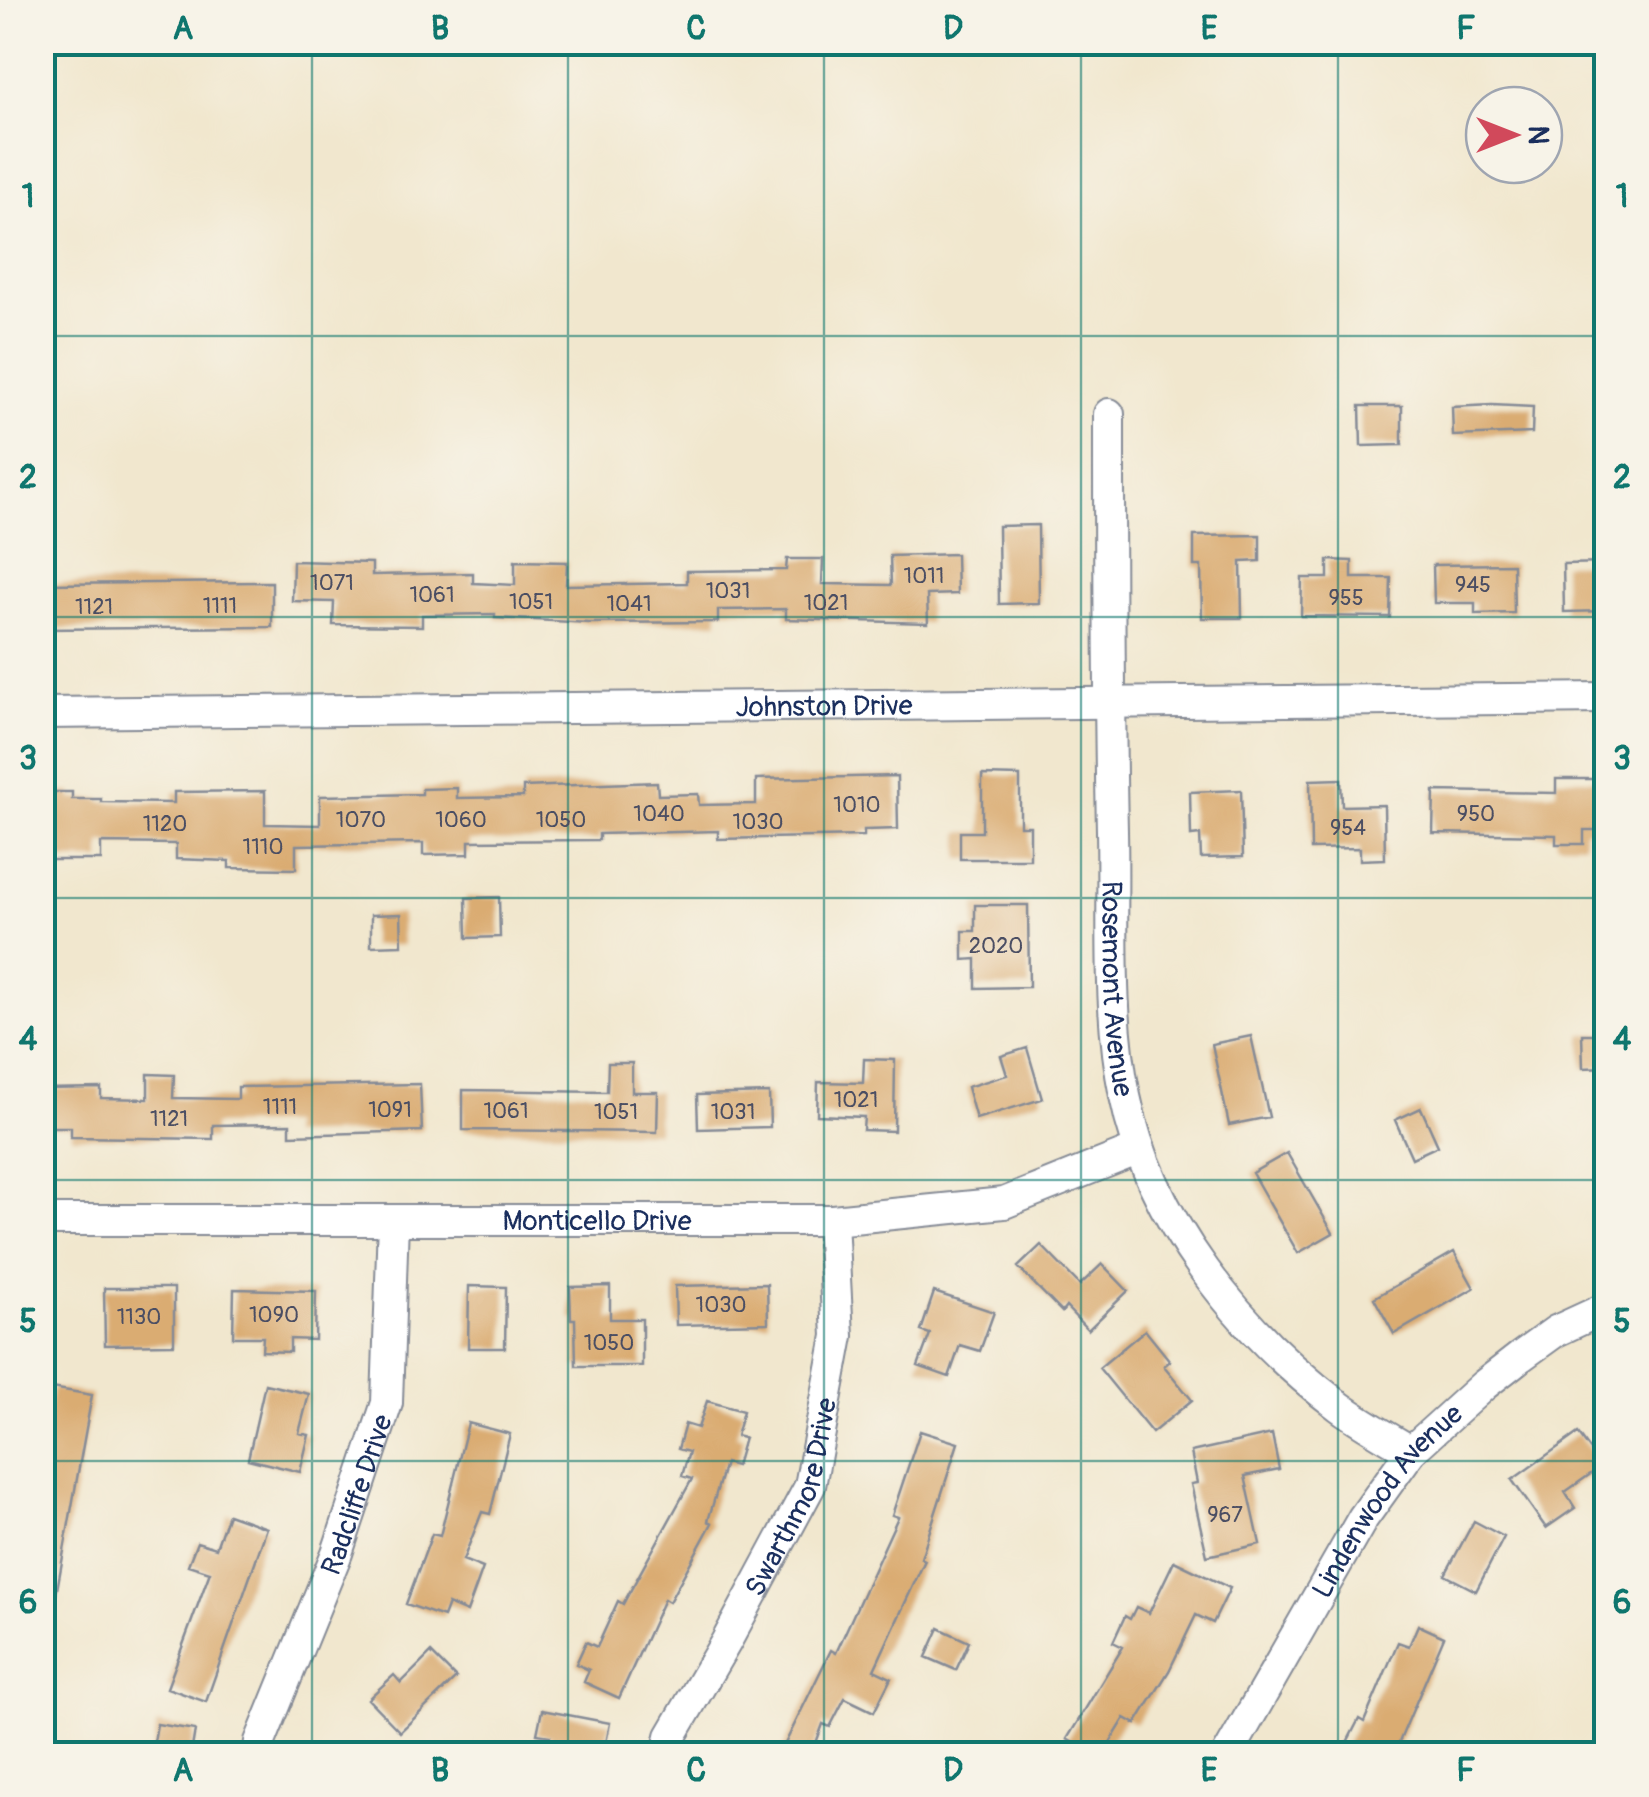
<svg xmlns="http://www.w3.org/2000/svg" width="1649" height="1797" viewBox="0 0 1649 1797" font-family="Pangolin,sans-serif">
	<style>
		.building { fill: #daac72 }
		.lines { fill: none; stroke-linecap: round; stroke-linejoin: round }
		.minor-casing { stroke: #868b96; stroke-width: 34 }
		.minor { stroke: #fff; stroke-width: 30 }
		.grid { fill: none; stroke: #0f766e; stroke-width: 2.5; stroke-opacity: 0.55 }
		.labels { text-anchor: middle; stroke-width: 8; stroke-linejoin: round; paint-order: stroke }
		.number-label { font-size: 22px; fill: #4b4e63 }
		.street-label { font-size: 28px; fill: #1b2f5e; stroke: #f7f3e8 }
		.neatline { fill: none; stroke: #0f766e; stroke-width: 4 }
		.grid-label { font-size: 32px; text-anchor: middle; font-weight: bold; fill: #0f766e }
	</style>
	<rect width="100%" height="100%" fill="#f7f3e8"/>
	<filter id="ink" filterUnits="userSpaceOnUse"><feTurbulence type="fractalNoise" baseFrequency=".01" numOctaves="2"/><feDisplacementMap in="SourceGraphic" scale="20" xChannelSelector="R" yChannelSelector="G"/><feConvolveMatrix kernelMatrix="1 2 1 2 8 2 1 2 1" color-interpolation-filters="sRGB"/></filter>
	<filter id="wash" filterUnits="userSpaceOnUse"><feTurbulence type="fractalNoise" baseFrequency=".0048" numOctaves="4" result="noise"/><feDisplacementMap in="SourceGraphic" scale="40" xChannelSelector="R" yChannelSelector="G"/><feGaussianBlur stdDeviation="2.25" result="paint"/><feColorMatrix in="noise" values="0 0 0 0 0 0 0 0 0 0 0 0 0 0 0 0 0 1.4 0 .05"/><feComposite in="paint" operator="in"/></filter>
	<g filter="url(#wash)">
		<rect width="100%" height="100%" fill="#f1e7ce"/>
		<g id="blocks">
			<path class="building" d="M 1492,405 L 1533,407 L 1532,433 L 1453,436 L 1452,407 Z
				M 1360,406 L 1402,406 L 1402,445 L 1361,446 Z
				M 1038,525 L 1039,603 L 999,604 L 998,526 Z
				M 1260,535 L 1260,561 L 1241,562 L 1242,618 L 1202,618 L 1201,566 L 1194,566 L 1194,536 Z
				M 956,554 L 957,594 L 927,595 L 928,623 L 786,619 L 786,609 L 718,610 L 718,622 L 590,623 L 495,618 L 495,614 L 422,615 L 422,626 L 333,625 L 334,602 L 292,601 L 293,561 L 372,563 L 372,575 L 473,573 L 473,583 L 515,585 L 515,561 L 567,562 L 566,585 L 687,583 L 687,571 L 786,570 L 787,559 L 823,559 L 822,584 L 891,585 L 890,556 Z
				M 1328,560 L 1352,561 L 1352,578 L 1391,578 L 1390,617 L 1301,616 L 1302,578 L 1328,578 Z
				M 1606,563 L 1606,611 L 1564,612 L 1563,564 Z
				M 1513,564 L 1514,613 L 1475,614 L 1475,603 L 1434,603 L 1433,565 Z
				M 272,582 L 272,627 L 42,629 L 42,584 Z
				M 982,775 L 1020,776 L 1020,826 L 1030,826 L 1030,859 L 960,859 L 960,832 L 982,832 Z
				M 897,776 L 898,829 L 864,830 L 864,836 L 718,839 L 718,831 L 599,834 L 599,840 L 469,841 L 469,854 L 423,855 L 423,843 L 296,845 L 296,869 L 229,868 L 229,861 L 176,859 L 176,844 L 101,843 L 101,860 L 42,860 L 42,792 L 72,792 L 72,799 L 101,799 L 101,802 L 174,803 L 174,792 L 265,791 L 265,824 L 320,825 L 320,796 L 422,794 L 422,789 L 457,788 L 457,798 L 523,797 L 523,787 L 657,782 L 658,795 L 698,794 L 699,805 L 756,804 L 756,779 Z
				M 1341,779 L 1342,806 L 1384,805 L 1385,859 L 1360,860 L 1360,848 L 1311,849 L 1310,780 Z
				M 1556,779 L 1606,779 L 1606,830 L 1584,830 L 1584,844 L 1556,844 L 1556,835 L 1433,833 L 1434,791 L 1556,793 Z
				M 1241,790 L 1243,857 L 1201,858 L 1200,835 L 1191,836 L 1190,792 Z
				M 499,897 L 500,937 L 467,938 L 466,898 Z
				M 975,905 L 1028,905 L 1029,987 L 976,988 L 976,959 L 963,960 L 963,931 L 975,931 Z
				M 401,914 L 402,945 L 371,946 L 371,915 Z
				M 1582,1034 L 1606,1034 L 1606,1067 L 1583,1068 Z
				M 1251,1036 L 1269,1117 L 1229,1125 L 1212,1044 Z
				M 1027,1048 L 1042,1099 L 976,1119 L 967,1087 L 1007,1075 L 1001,1056 Z
				M 864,1059 L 895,1060 L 894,1131 L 863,1130 L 864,1117 L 817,1115 L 818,1082 L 863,1083 Z
				M 608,1063 L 632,1063 L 632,1092 L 658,1092 L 657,1132 L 463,1130 L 463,1090 L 607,1092 Z
				M 148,1074 L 174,1075 L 173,1098 L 238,1099 L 238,1087 L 420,1084 L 422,1131 L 290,1135 L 290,1124 L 213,1125 L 213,1139 L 71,1137 L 71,1127 L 42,1127 L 42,1089 L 101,1088 L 101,1098 L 148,1099 Z
				M 769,1093 L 770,1127 L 698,1129 L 697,1095 Z
				M 1421,1108 L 1438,1146 L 1412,1158 L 1395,1120 Z
				M 1287,1153 L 1333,1233 L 1298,1253 L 1252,1173 Z
				M 1041,1245 L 1080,1285 L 1102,1264 L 1128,1291 L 1088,1330 L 1066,1307 L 1062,1312 L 1018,1267 Z
				M 1454,1252 L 1474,1288 L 1394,1334 L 1374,1298 Z
				M 767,1284 L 768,1323 L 676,1325 L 675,1286 Z
				M 469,1286 L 506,1287 L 505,1348 L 468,1348 Z
				M 610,1286 L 610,1319 L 642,1319 L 642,1366 L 576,1366 L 575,1319 L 571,1319 L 570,1287 Z
				M 104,1288 L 174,1288 L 174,1344 L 105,1345 Z
				M 234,1289 L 316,1291 L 315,1340 L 290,1339 L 290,1352 L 262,1351 L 263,1337 L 233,1337 Z
				M 934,1292 L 994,1312 L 980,1351 L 960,1345 L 949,1377 L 918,1366 L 930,1334 L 921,1331 Z
				M 1145,1330 L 1170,1361 L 1164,1366 L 1192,1400 L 1152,1433 L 1099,1368 Z
				M 265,1384 L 309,1394 L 299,1433 L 309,1435 L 300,1472 L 248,1459 Z
				M 52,1388 L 92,1395 L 53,1612 L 42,1611 L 42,1445 Z
				M 707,1401 L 743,1411 L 736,1436 L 744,1438 L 736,1466 L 725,1463 L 708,1521 L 712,1523 L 669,1602 L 664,1599 L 619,1698 L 584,1682 L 589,1670 L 576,1664 L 586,1642 L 597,1647 L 618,1601 L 623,1604 L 692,1479 L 682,1476 L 689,1452 L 678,1449 L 685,1424 L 698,1428 Z
				M 468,1423 L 510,1434 L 490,1514 L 482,1512 L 463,1560 L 483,1568 L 467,1612 L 448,1604 L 443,1617 L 406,1604 L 432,1534 L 440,1536 Z
				M 920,1431 L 958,1443 L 921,1558 L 925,1560 L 874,1670 L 891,1678 L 874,1712 L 845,1698 L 830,1727 L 823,1724 L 812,1754 L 780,1754 L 831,1650 L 836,1653 L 898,1517 L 892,1515 Z
				M 1578,1433 L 1602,1466 L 1565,1492 L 1575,1508 L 1546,1528 L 1512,1480 Z
				M 1272,1434 L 1279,1469 L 1245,1476 L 1260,1544 L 1207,1556 L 1191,1484 L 1197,1483 L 1191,1452 Z
				M 228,1514 L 267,1528 L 206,1702 L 167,1688 L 210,1572 L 188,1565 L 197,1542 L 216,1548 Z
				M 1474,1521 L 1504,1537 L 1476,1591 L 1445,1575 Z
				M 1174,1561 L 1230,1588 L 1213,1623 L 1196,1615 L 1169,1671 L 1136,1724 L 1125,1718 L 1103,1754 L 1092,1754 L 1067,1739 L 1123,1647 L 1113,1642 L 1125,1616 L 1130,1619 L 1136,1607 L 1149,1613 Z
				M 1418,1625 L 1444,1637 L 1394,1754 L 1341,1754 L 1359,1719 L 1364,1722 L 1398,1642 L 1409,1646 Z
				M 939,1628 L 969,1642 L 956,1670 L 926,1657 Z
				M 431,1653 L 456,1678 L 400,1732 L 368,1699 L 394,1675 L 401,1683 Z
				M 542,1710 L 610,1723 L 604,1753 L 588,1750 L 587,1754 L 547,1754 L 550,1736 L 537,1734 Z
				M 157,1724 L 195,1730 L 191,1754 L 152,1754 Z"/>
		</g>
	</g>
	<g filter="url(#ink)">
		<use href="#blocks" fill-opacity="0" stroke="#868b96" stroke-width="2.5"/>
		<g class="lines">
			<defs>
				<g id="minor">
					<path id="s1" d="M 1109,414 C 1109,553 1109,692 1112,831 C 1114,918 1107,1010 1125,1096 C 1150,1220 1240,1332 1340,1407 C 1362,1423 1387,1437 1411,1451"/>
					<path id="s2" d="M 42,713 L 1606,698"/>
					<path id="s3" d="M 42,1220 L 832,1220 L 1004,1203 L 1139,1149"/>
					<path id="s4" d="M 258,1754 L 260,1742 L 337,1553 L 387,1403 L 393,1220"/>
					<path id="s5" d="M 667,1754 L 671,1736 L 726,1642 L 810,1486 L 838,1336 L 832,1220"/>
					<path id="s6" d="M 1228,1754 L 1363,1518 L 1411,1451 L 1484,1385 L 1520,1357 L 1556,1331 L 1606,1308"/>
				</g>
			</defs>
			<use href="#minor" class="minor-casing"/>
			<use href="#minor" class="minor"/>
		</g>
	</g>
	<path class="grid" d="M 312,42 L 312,1754M 568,42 L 568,1754M 824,42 L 824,1754M 1081,42 L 1081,1754M 1338,42 L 1338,1754M 42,336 L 1606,336M 42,617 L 1606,617M 42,898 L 1606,898M 42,1180 L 1606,1180M 42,1461 L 1606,1461"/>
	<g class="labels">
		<g class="number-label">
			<text x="924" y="583">1011</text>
			<text x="332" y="590">1071</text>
			<text x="1473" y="592">945</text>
			<text x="728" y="598">1031</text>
			<text x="432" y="602">1061</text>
			<text x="1346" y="605">955</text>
			<text x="531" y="609">1051</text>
			<text x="826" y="610">1021</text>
			<text x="629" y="611">1041</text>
			<text x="220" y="613">1111</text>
			<text x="94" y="614">1121</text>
			<text x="857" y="812">1010</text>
			<text x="659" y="821">1040</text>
			<text x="1476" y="821">950</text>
			<text x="361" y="827">1070</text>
			<text x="461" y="827">1060</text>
			<text x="561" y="827">1050</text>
			<text x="758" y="829">1030</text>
			<text x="165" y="831">1120</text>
			<text x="1348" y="835">954</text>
			<text x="263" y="854">1110</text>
			<text x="996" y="953">2020</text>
			<text x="856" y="1107">1021</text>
			<text x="280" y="1114">1111</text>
			<text x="390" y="1117">1091</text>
			<text x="506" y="1118">1061</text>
			<text x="616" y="1119">1051</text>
			<text x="733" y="1119">1031</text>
			<text x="169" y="1126">1121</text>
			<text x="721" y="1312">1030</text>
			<text x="274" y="1322">1090</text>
			<text x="139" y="1324">1130</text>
			<text x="609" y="1350">1050</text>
			<text x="1225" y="1522">967</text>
		</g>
		<g class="street-label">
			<text dy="10" stroke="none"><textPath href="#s2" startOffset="782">Johnston Drive</textPath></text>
			<text dy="10" stroke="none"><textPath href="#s1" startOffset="575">Rosemont Avenue</textPath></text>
			<text dy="10" stroke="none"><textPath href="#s3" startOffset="555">Monticello Drive</textPath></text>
			<text dy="10" stroke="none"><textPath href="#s4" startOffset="278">Radcliffe Drive</textPath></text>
			<text dy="10" stroke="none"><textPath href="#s5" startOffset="288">Swarthmore Drive</textPath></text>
			<text dy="10" stroke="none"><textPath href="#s6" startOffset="300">Lindenwood Avenue</textPath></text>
		</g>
	</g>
	<rect width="1649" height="1797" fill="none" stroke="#f7f3e8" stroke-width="110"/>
	<g transform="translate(1514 135) rotate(90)"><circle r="48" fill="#f7f3e8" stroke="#9fa5b1" stroke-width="2.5"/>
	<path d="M0-8L18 38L0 25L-18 38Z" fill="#d1495b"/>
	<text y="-15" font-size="28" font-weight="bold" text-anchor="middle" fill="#1b2f5e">N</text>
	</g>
	<rect x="55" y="55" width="1539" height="1687" class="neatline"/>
	<g class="grid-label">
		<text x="183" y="39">A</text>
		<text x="440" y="39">B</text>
		<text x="696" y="39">C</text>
		<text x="953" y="39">D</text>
		<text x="1209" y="39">E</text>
		<text x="1466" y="39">F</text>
		<text x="28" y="207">1</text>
		<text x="1622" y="207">1</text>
		<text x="28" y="488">2</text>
		<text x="1622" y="488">2</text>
		<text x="28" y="769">3</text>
		<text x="1622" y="769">3</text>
		<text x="28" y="1050">4</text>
		<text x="1622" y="1050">4</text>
		<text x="28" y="1332">5</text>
		<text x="1622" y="1332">5</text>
		<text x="28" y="1613">6</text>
		<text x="1622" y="1613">6</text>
		<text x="183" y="1781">A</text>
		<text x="440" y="1781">B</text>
		<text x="696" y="1781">C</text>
		<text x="953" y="1781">D</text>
		<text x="1209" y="1781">E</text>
		<text x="1466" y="1781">F</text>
	</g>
</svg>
